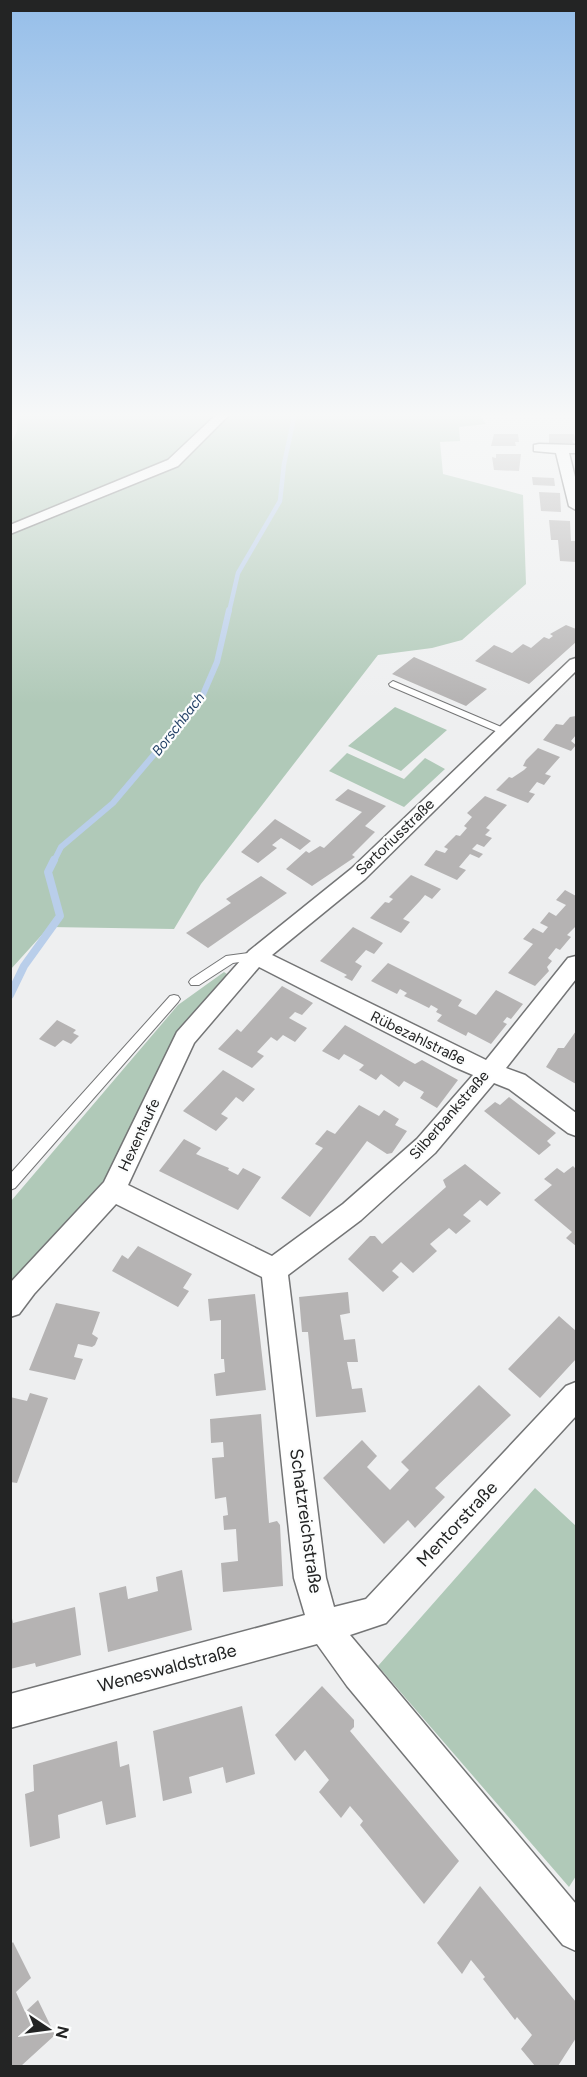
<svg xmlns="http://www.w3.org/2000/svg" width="587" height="2077" viewBox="0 0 587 2077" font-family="Figtree,sans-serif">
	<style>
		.green { fill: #b0c9b8 }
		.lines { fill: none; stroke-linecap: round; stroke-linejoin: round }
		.stream-far2 { stroke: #b9ceea; stroke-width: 4.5 }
		.stream-far1 { stroke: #b9ceea; stroke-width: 6 }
		.stream { stroke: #b9ceea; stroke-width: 8 }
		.building { fill: #b5b3b3 }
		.lane-casing { stroke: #747576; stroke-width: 2 }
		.street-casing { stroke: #747576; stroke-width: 3 }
		.lane { fill: #fff; fill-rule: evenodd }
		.street { fill: #fff; fill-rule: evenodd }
		.labels { text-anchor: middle; stroke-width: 4.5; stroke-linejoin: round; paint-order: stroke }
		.far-water-label { font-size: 14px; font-style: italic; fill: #224066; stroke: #fcfdfd }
		.street-label { font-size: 15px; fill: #232424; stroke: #fcfdfd }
		.near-street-label { font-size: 18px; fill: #232424; stroke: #fcfdfd }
	</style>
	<rect width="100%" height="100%" fill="#eeeff0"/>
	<path class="green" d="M 18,413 L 478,413 L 486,424 L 459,427 L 460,441 L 440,442 L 443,474 L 523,495 L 526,584 L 462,640 L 432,648 L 378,655 L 201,884 L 174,929 L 49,927 L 11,969 L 10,446 L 17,431 Z
		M 395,707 L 447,730 L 401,771 L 348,746 Z
		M 347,753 L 404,779 L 425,758 L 445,769 L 404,807 L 329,771 Z
		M 224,972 L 233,978 L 111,1177 L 11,1291 L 11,1201 L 178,1005 Z
		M 535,1488 L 576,1526 L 576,1876 L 569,1887 L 378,1666 Z"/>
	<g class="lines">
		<path class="stream-far2" d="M 229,612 L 238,573 L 280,501 L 284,464 L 295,413"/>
		<path class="stream-far1" d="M 54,861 L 61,847 L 113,803 L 201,699 L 217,662 L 229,610"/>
		<path class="stream" d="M 10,995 L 24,966 L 60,916 L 48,872 L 54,860"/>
	</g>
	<path class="building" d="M 494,434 L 518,434 L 519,442 L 515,442 L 516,446 L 491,446 Z
		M 549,434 L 574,434 L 576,441 L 572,440 L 573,443 L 549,443 Z
		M 496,454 L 521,454 L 519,471 L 494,470 L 492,457 L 496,458 Z
		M 532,477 L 554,478 L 555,486 L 533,485 Z
		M 539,492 L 560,493 L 561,512 L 541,511 Z
		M 549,520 L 570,521 L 571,541 L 576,541 L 576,562 L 560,561 L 558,540 L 551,540 Z
		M 566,625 L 576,629 L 576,642 L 529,684 L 475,661 L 494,645 L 512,653 L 523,644 L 531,648 L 544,637 L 549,639 L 553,636 L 550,634 Z
		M 414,657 L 487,689 L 466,706 L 392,674 Z
		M 576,716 L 576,735 L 571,741 L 576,745 L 571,751 L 543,740 L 556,724 L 563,725 L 570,717 Z
		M 538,748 L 560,757 L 545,774 L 551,776 L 544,785 L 537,782 L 529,792 L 535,794 L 528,803 L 496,790 L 509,777 L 512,778 L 524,770 L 527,767 L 523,766 L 526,760 Z
		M 348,789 L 386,806 L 365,826 L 375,832 L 352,855 L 355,857 L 312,886 L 286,869 L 306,851 L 309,853 L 320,846 L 324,848 L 362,812 L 335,800 Z
		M 485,796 L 507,805 L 486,828 L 490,830 L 485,835 L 492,838 L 484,847 L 477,844 L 472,849 L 483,854 L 479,858 L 470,854 L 459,867 L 466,870 L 457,880 L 424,865 L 436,850 L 445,853 L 448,849 L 444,847 L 456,835 L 460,836 L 467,828 L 464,826 L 472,817 L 467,813 Z
		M 275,819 L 311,841 L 300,850 L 281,838 L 272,845 L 277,848 L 258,863 L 241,852 Z
		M 411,875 L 441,889 L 432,899 L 425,895 L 420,901 L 403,919 L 410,922 L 401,933 L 370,918 L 385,902 L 389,903 L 393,899 L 389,897 Z
		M 261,876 L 287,893 L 208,948 L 186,933 L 231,903 L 226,899 Z
		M 565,890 L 576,896 L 576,926 L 567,935 L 571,937 L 560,950 L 556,948 L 548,958 L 552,961 L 547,967 L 549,971 L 535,986 L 508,973 L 533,944 L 523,939 L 533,928 L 543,933 L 548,927 L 540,923 L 549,912 L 556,916 L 566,905 L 556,900 Z
		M 353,927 L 383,943 L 374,954 L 366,950 L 355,962 L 362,966 L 352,981 L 344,977 L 347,975 L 320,961 Z
		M 388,963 L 462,1000 L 458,1006 L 476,1015 L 496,990 L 523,1004 L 511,1019 L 507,1017 L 503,1022 L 507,1024 L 491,1044 L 468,1032 L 466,1036 L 437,1021 L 442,1015 L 436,1012 L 438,1009 L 431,1005 L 429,1008 L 417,1002 L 404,996 L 407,993 L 400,989 L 397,994 L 371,981 Z
		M 282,986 L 313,1003 L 302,1015 L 295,1012 L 289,1018 L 307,1028 L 295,1042 L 283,1035 L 277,1041 L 271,1037 L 257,1052 L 264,1056 L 252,1068 L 218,1049 L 237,1029 L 241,1032 Z
		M 57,1020 L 76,1030 L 73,1033 L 79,1036 L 71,1044 L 63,1040 L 55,1047 L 39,1039 Z
		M 345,1025 L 415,1064 L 422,1060 L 458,1080 L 437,1108 L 420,1098 L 424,1092 L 404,1081 L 399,1087 L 381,1074 L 376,1080 L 359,1070 L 364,1065 L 344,1054 L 339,1060 L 322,1051 Z
		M 576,1031 L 576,1084 L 546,1067 L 558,1048 L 564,1048 Z
		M 223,1070 L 255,1089 L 243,1102 L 236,1097 L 221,1114 L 228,1118 L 216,1131 L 183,1111 Z
		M 509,1097 L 556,1133 L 547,1141 L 551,1145 L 539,1155 L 484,1111 L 495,1102 L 500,1105 Z
		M 359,1105 L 379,1116 L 384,1110 L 399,1119 L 395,1125 L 407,1131 L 392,1153 L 387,1154 L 367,1141 L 310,1217 L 281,1198 L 323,1148 L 315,1144 L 327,1130 L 335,1134 Z
		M 184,1139 L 201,1148 L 196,1154 L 229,1168 L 228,1170 L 238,1175 L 243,1168 L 261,1177 L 238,1210 L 159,1171 Z
		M 465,1164 L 501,1193 L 487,1206 L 480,1200 L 463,1215 L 471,1221 L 456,1234 L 449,1228 L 430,1244 L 437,1251 L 413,1273 L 401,1262 L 392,1271 L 399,1277 L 383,1292 L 348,1259 L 370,1236 L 375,1236 L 382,1244 L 446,1187 L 443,1180 Z
		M 573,1166 L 576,1169 L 576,1246 L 566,1238 L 572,1232 L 534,1200 L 552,1185 L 544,1179 L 557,1168 L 564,1173 Z
		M 138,1246 L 192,1274 L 183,1288 L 189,1291 L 178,1307 L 112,1271 L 122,1255 L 128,1259 Z
		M 348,1292 L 350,1313 L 340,1315 L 344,1340 L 355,1339 L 358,1362 L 347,1362 L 352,1389 L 362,1388 L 366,1412 L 316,1417 L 308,1332 L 302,1332 L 299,1297 Z
		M 255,1294 L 266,1390 L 216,1396 L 214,1374 L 225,1372 L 224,1359 L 221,1359 L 221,1320 L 210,1321 L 208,1299 Z
		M 56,1303 L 100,1312 L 92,1334 L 98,1338 L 95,1345 L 92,1347 L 78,1344 L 74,1357 L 83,1359 L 75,1380 L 29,1370 Z
		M 559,1316 L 576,1331 L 576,1359 L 540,1398 L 508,1369 Z
		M 479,1385 L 511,1415 L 435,1488 L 445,1497 L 415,1528 L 408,1520 L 384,1544 L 323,1478 L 362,1440 L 377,1456 L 367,1467 L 390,1490 L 409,1470 L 401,1462 Z
		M 30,1393 L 48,1398 L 17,1483 L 10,1482 L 10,1397 L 27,1401 Z
		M 261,1414 L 269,1523 L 277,1521 L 280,1525 L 283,1586 L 223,1592 L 221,1563 L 238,1561 L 236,1529 L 224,1530 L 223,1516 L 228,1515 L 226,1497 L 215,1499 L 212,1458 L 224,1457 L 223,1442 L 211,1443 L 210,1419 Z
		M 182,1570 L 192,1630 L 108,1652 L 99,1593 L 126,1586 L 128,1599 L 158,1591 L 156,1577 Z
		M 75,1607 L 81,1655 L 36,1667 L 35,1663 L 10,1669 L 10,1609 L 13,1623 Z
		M 322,1686 L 354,1720 L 354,1727 L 350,1731 L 459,1861 L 424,1904 L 360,1825 L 363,1821 L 350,1806 L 341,1818 L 319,1792 L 329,1780 L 305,1750 L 295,1761 L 275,1735 Z
		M 242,1706 L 255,1774 L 226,1783 L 223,1767 L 189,1777 L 192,1793 L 163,1801 L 153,1731 Z
		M 117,1741 L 120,1767 L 129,1764 L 136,1817 L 106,1825 L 102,1801 L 58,1815 L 60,1838 L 30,1847 L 25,1794 L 34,1791 L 33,1765 Z
		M 480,1886 L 576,2002 L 576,2038 L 558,2066 L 535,2066 L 521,2049 L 532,2035 L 517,2017 L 515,2020 L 483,1979 L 485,1977 L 471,1960 L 462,1974 L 437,1943 Z
		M 13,1942 L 31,1978 L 16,1992 L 25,2012 L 38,2000 L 55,2035 L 21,2066 L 10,2066 L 10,1945 Z"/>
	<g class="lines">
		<defs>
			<path id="lane" d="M 393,681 L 506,729 L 508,731 L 503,734 L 500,733 L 390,686 L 389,684 Z
				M 256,952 L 262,956 L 260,959 L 233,963 L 199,985 L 191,985 L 189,982 L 191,979 L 226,956 Z
				M 174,995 L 178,996 L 180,999 L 178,1002 L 15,1188 L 10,1190 L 10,1174 L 170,996 Z"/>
			<path id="street" d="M 218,413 L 231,413 L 178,466 L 10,534 L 10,525 L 168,460 Z
				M 539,444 L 576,445 L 576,453 L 569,453 L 576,481 L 576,510 L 569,506 L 556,453 L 534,451 L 534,445 Z
				M 576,658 L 576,671 L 365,879 L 272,955 L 486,1060 L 568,958 L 576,956 L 576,979 L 506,1068 L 525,1075 L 576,1113 L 576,1136 L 568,1133 L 509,1089 L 494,1083 L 435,1153 L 361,1220 L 288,1275 L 326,1578 L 334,1607 L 366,1599 L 566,1386 L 576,1382 L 576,1416 L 386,1623 L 350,1635 L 576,1904 L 576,1951 L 563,1945 L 347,1686 L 317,1644 L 10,1728 L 10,1694 L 305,1615 L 294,1578 L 262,1277 L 116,1204 L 34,1294 L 19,1314 L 10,1317 L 10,1283 L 104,1182 L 177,1032 L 249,951 L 351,869 L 570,660 ZM 259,967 L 452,1066 L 473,1075 L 417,1139 L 343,1204 L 272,1256 L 128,1185 L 194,1043 Z"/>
		</defs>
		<use href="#lane" class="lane-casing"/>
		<use href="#street" class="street-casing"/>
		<use href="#lane" class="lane"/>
		<use href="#street" class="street"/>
	</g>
	<linearGradient id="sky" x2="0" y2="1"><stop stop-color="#95bee9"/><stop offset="0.59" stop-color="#f7f8f8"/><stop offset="1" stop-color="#f7f8f8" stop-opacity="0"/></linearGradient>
	<rect width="587" height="704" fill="url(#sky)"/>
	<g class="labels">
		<g class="far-water-label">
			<text transform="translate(178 724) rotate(-52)" y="5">Borschbach</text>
		</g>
		<g class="street-label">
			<text transform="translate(395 837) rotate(-44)" y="5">Sartoriusstraße</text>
			<text transform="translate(418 1038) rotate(26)" y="5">Rübezahlstraße</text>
			<text transform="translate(449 1115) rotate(-49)" y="5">Silberbankstraße</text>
			<text transform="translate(139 1135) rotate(-65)" y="5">Hexentaufe</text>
		</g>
		<g class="near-street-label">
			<text transform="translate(306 1521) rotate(82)" y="6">Schatzreichstraße</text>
			<text transform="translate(457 1524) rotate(-47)" y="6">Mentorstraße</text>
			<text transform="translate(167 1668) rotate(-15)" y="6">Weneswaldstraße</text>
		</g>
	</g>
	<rect width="587" height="2077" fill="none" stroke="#232424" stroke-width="24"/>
	<g transform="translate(48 2029) rotate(103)" stroke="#fcfdfd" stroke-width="4.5" paint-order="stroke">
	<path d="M0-4.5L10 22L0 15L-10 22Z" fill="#232424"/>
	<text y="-9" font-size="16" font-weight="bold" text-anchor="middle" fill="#232424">N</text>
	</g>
</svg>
